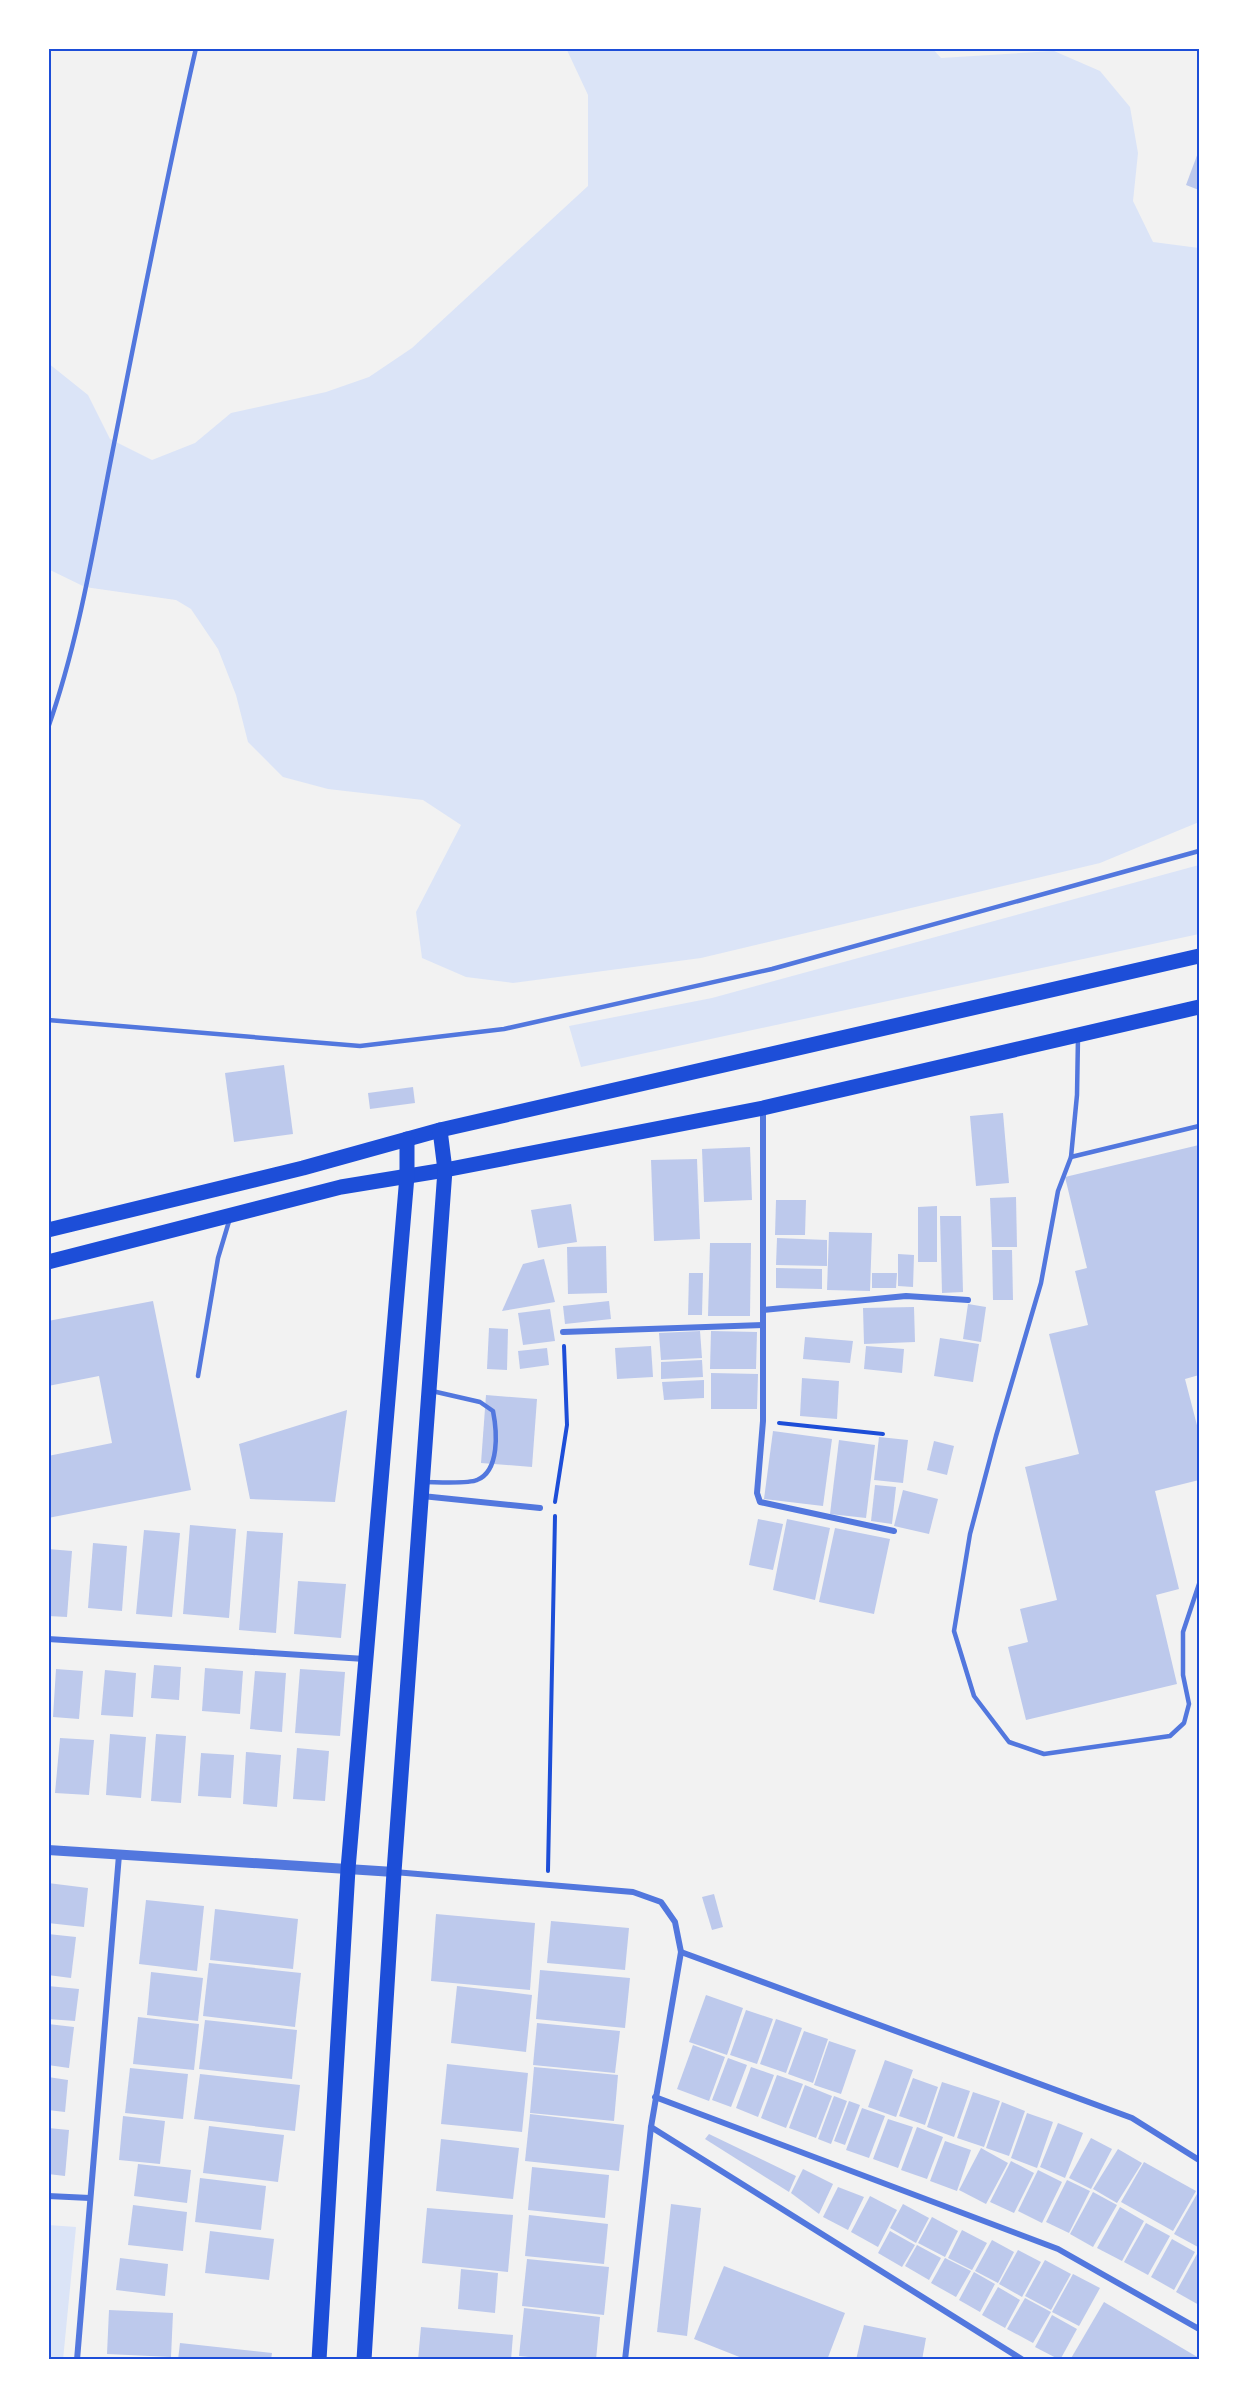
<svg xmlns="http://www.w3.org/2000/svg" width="1247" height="2408" viewBox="0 0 1247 2408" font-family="Raleway,sans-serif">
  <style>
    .green { fill: #dbe4f7 }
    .building { fill: #bdc9ec }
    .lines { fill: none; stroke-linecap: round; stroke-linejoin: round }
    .path { stroke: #1d4ed8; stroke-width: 4 }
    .service { stroke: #5277de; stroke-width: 4.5 }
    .minor { stroke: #5277de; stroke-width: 6 }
    .tertiary { stroke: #5277de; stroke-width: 10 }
    .primary { stroke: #1d4ed8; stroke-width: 15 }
    .neatline { fill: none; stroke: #1d4ed8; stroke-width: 2 }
  </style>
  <rect width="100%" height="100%" fill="#f2f2f2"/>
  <!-- green -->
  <g class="green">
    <polygon points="566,48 932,48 941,58 1054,51 1100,71 1130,107 1138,153 1133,201 1153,242 1199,248 1199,822 1100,863 701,958 513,983 466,977 422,958 416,912 461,825 423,800 328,789 283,777 248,742 236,695 218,649 191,609 176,600 85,587 48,569 48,363 88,395 110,439 152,460 195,443 231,413 326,392 369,377 412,348 588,186 588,95"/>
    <polygon points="1199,865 1199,934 581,1067 569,1026 712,998"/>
    <polygon points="48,2225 76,2227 63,2360 48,2360"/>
  </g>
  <!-- building -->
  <g class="building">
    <polygon points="1199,150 1199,190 1186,185"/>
    <polygon points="284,1065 293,1134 234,1142 225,1073"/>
    <polygon points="413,1087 415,1103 370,1109 368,1093"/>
    <polygon points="1003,1113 1009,1183 976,1186 970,1116"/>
    <polygon points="1199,1145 1199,1375 1185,1379 1199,1433 1199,1480 1155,1491 1179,1589 1156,1595 1177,1684 1026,1720 1008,1647 1028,1642 1020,1609 1057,1600 1025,1467 1079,1454 1049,1334 1088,1325 1075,1271 1087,1268 1065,1177"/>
    <polygon points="750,1147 752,1200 704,1202 702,1149"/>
    <polygon points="697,1159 700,1239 654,1241 651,1160"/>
    <polygon points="1016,1197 1017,1247 992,1247 990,1198"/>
    <polygon points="776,1200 806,1200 805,1235 775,1235"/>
    <polygon points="571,1204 577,1242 538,1248 531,1210"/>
    <polygon points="937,1206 937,1262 918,1262 918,1207"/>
    <polygon points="940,1216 961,1216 963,1292 942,1293"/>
    <polygon points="829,1232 872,1233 870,1291 827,1290"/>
    <polygon points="777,1238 827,1240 827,1266 776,1265"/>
    <polygon points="710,1243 751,1243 750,1316 708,1316"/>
    <polygon points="606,1246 607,1293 568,1294 567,1247"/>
    <polygon points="992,1250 1012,1250 1013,1300 993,1300"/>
    <polygon points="898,1254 914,1255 913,1287 898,1286"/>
    <polygon points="544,1259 555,1302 502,1311 523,1264"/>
    <polygon points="776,1268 822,1269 822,1289 776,1288"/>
    <polygon points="689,1273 703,1273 702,1315 688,1315"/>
    <polygon points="872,1273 897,1273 896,1288 872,1288"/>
    <polygon points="153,1301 191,1490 48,1518 48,1456 112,1443 99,1376 48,1386 48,1321"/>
    <polygon points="609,1301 611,1319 565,1324 563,1306"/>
    <polygon points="968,1304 986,1307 981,1342 963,1339"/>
    <polygon points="914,1307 915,1342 864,1344 863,1308"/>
    <polygon points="550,1309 555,1341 523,1345 518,1313"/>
    <polygon points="489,1328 508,1329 507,1370 487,1369"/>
    <polygon points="700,1331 702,1358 661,1360 659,1333"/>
    <polygon points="711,1331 757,1332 756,1369 710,1369"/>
    <polygon points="805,1337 853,1341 850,1363 803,1359"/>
    <polygon points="940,1338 979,1344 973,1382 934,1376"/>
    <polygon points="651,1346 653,1377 617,1379 615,1348"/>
    <polygon points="866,1346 904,1349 902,1373 864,1369"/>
    <polygon points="547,1348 549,1365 520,1369 518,1351"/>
    <polygon points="702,1360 703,1377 661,1379 661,1362"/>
    <polygon points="711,1373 758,1374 757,1409 711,1409"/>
    <polygon points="802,1378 839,1381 837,1419 800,1416"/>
    <polygon points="704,1380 704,1398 664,1400 662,1382"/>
    <polygon points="486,1395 537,1399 532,1467 481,1463"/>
    <polygon points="347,1410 335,1502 250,1499 239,1444"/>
    <polygon points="773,1431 832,1439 823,1506 764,1499"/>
    <polygon points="879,1437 908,1440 903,1483 874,1480"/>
    <polygon points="839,1440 875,1445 866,1518 830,1514"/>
    <polygon points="934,1441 954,1446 947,1475 927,1470"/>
    <polygon points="875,1485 896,1487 892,1524 871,1521"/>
    <polygon points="903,1490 938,1499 929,1534 894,1526"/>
    <polygon points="758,1519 783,1524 773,1570 749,1565"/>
    <polygon points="787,1519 830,1528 815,1600 773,1590"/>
    <polygon points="190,1525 236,1529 229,1618 183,1614"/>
    <polygon points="835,1528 890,1539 874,1614 819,1602"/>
    <polygon points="144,1530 180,1533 172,1617 136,1614"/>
    <polygon points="247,1531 283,1533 276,1633 239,1630"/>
    <polygon points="93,1543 127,1546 122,1611 88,1608"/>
    <polygon points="48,1549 72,1551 67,1617 48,1616"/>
    <polygon points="298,1581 346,1584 341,1638 294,1634"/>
    <polygon points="154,1665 181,1667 179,1700 151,1698"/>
    <polygon points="205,1668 243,1671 240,1714 202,1711"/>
    <polygon points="56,1669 83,1671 79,1719 53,1717"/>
    <polygon points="300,1669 345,1672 340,1736 295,1733"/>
    <polygon points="105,1670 136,1673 133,1717 101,1715"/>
    <polygon points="255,1671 286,1673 282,1732 250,1729"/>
    <polygon points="110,1734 146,1737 141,1798 106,1795"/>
    <polygon points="156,1734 186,1736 181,1803 151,1801"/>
    <polygon points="60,1738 94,1740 89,1795 55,1793"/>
    <polygon points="297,1748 329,1751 325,1801 293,1799"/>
    <polygon points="246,1752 281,1755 277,1807 243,1804"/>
    <polygon points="201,1753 234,1755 231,1798 198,1796"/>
    <polygon points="48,1883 88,1888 84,1927 48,1923"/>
    <polygon points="714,1894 723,1927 712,1930 702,1897"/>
    <polygon points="146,1900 204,1906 197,1971 139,1964"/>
    <polygon points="215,1909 298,1919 293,1969 210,1960"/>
    <polygon points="436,1914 535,1923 530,1990 431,1981"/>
    <polygon points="551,1921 629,1928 625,1970 547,1963"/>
    <polygon points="48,1934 76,1937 71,1978 48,1975"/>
    <polygon points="209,1963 301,1973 295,2027 203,2016"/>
    <polygon points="540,1970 630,1978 625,2028 536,2019"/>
    <polygon points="151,1972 203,1978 198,2021 147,2015"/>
    <polygon points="48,1986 79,1989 75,2021 48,2019"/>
    <polygon points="457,1986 532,1995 526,2052 451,2043"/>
    <polygon points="706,1995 743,2008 727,2055 689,2042"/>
    <polygon points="746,2010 773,2019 757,2064 730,2055"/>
    <polygon points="138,2017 199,2024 194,2070 133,2064"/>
    <polygon points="776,2019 802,2028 786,2073 760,2064"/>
    <polygon points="205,2020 297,2030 292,2079 199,2069"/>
    <polygon points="537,2023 620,2031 615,2073 533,2065"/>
    <polygon points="48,2024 74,2027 69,2068 48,2065"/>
    <polygon points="804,2031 828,2039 813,2083 788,2074"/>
    <polygon points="829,2041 856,2050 841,2094 814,2085"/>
    <polygon points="693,2045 725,2057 709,2101 677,2089"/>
    <polygon points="728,2058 747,2065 731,2107 712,2100"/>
    <polygon points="885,2060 913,2070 896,2117 868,2107"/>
    <polygon points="447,2064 528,2073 522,2132 441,2124"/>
    <polygon points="534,2067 618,2075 614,2121 530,2113"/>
    <polygon points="751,2067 774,2075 758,2117 736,2108"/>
    <polygon points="130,2068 188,2074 183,2119 125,2113"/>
    <polygon points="200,2074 300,2085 295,2131 194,2119"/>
    <polygon points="777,2075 803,2084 786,2128 761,2118"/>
    <polygon points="48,2077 68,2080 65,2112 48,2110"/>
    <polygon points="913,2078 938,2087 925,2125 899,2116"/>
    <polygon points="942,2082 970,2091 954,2137 927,2127"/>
    <polygon points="805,2085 832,2096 816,2138 789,2128"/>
    <polygon points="973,2092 1000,2101 984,2147 957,2138"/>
    <polygon points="834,2096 847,2101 831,2144 818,2139"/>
    <polygon points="849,2101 860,2105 845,2145 834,2141"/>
    <polygon points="1002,2102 1025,2111 1009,2156 986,2148"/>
    <polygon points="862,2108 885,2116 869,2158 846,2150"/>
    <polygon points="1027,2113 1053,2122 1037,2168 1011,2158"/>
    <polygon points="530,2114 624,2125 619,2171 525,2161"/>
    <polygon points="123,2116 165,2121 160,2164 119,2160"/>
    <polygon points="888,2119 913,2127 898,2168 873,2159"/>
    <polygon points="1058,2123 1083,2133 1065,2178 1040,2167"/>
    <polygon points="209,2126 284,2135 278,2182 203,2173"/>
    <polygon points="917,2127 943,2137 927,2179 901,2170"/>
    <polygon points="48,2128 69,2130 65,2176 48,2174"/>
    <polygon points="709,2134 796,2176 789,2192 705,2139"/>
    <polygon points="1091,2138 1112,2149 1091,2189 1069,2178"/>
    <polygon points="441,2139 519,2148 513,2199 436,2191"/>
    <polygon points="945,2141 971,2150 957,2191 930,2181"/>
    <polygon points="981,2148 1008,2163 986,2204 959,2190"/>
    <polygon points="1118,2149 1142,2163 1117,2203 1093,2189"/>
    <polygon points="1011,2161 1034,2173 1014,2213 990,2202"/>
    <polygon points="1144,2162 1196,2191 1173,2231 1121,2202"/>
    <polygon points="138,2164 191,2170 187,2203 134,2196"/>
    <polygon points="532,2167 609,2175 605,2218 528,2210"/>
    <polygon points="803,2169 833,2184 819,2214 791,2193"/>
    <polygon points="1038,2170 1062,2182 1042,2223 1018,2211"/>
    <polygon points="200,2178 266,2186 261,2230 195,2222"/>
    <polygon points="1067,2180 1090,2191 1069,2233 1046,2222"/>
    <polygon points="838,2187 864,2197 848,2230 823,2217"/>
    <polygon points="1093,2192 1117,2205 1093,2247 1070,2234"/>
    <polygon points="1197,2194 1199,2195 1198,2247 1174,2234"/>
    <polygon points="870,2196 897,2210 878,2247 851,2232"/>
    <polygon points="671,2204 701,2208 687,2336 657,2332"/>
    <polygon points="903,2204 929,2218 916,2243 890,2228"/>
    <polygon points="133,2205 187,2212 183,2251 128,2245"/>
    <polygon points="1120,2207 1144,2221 1122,2261 1097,2248"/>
    <polygon points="427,2208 513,2215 508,2272 422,2263"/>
    <polygon points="529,2215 608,2224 604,2264 525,2256"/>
    <polygon points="932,2217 958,2231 945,2257 918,2243"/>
    <polygon points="1146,2223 1170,2236 1148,2275 1124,2262"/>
    <polygon points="962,2230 987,2243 972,2270 948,2258"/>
    <polygon points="210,2231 274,2239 269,2280 205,2273"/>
    <polygon points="890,2231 915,2245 902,2267 878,2253"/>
    <polygon points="1172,2239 1195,2252 1174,2290 1151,2277"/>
    <polygon points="992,2240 1014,2252 998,2283 975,2271"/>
    <polygon points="917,2245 941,2258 929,2280 905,2266"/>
    <polygon points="1018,2250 1041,2262 1022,2297 999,2284"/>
    <polygon points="1197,2254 1199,2255 1199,2305 1176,2292"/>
    <polygon points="120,2258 168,2264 165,2296 116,2290"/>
    <polygon points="945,2258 971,2271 956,2297 931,2283"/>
    <polygon points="527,2259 609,2267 604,2315 522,2306"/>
    <polygon points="1045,2260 1071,2274 1051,2310 1025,2296"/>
    <polygon points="724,2266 845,2313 827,2360 747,2360 694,2339"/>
    <polygon points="461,2269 498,2273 495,2313 458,2309"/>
    <polygon points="974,2272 995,2284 980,2312 959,2300"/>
    <polygon points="1073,2274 1100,2288 1079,2326 1052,2312"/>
    <polygon points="998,2287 1020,2300 1005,2328 982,2315"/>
    <polygon points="1025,2298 1051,2312 1033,2343 1007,2329"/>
    <polygon points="1104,2302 1199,2358 1199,2360 1070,2360"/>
    <polygon points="524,2308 600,2317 596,2360 559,2360 519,2356"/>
    <polygon points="109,2310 173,2313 171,2357 107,2354"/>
    <polygon points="1052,2315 1077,2329 1060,2360 1035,2347"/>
    <polygon points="864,2325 926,2338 922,2360 856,2360"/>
    <polygon points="421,2327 513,2335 511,2360 418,2360"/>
    <polygon points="180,2343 272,2353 271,2360 178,2360"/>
  </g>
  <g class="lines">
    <!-- path -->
    <g class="path">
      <polyline points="779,1423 883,1434"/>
      <polyline points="555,1502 567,1425 564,1346"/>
      <polyline points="548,1871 555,1516"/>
    </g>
    <!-- service -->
    <g class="service">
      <path d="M48,728C79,640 94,545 112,454C139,318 165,183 196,48"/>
      <polyline points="48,1020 360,1046 504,1029 772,969 1199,851"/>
      <polyline points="1078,1037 1077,1095 1071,1157 1199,1126"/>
      <polyline points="1071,1157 1058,1191 1041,1283 996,1436 970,1534 954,1631 974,1696 1009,1742 1044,1754 1170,1736 1184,1723 1189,1704 1183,1675 1183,1632 1199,1584"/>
      <polyline points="198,1376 218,1258 230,1218"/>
      <path d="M425,1482C436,1482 469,1484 477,1480C500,1471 497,1431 493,1411L480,1402L432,1391"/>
    </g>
    <!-- minor -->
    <g class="minor">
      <polyline points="763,1109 763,1421 757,1493 760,1502 894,1531"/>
      <polyline points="763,1310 906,1296 968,1300"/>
      <polyline points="563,1332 763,1325"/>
      <polyline points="422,1496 540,1508"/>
      <polyline points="48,1639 365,1659"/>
      <polyline points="394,1872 633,1892 661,1902 675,1922 681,1952 651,2127 625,2360"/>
      <polyline points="681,1952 1132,2118 1199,2160"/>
      <polyline points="655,2097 1058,2249 1199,2329"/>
      <polyline points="651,2127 1023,2360"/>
      <polyline points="48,2196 90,2198"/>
      <polyline points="77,2360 119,1855"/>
    </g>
    <!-- tertiary -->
    <polyline class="tertiary" points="48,1850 394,1872"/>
    <!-- primary -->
    <g class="primary">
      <polyline points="48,1230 303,1168 440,1130 1199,956"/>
      <polyline points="48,1262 341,1187 445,1170 763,1108 1199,1007"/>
      <polyline points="319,2360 348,1869 407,1176 407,1139"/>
      <polyline points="364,2360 394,1872 445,1170 440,1130"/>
    </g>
  </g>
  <!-- border -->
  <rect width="1247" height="2408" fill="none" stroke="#ffffff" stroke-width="99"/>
  <rect x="50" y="50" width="1148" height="2308" class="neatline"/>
</svg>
